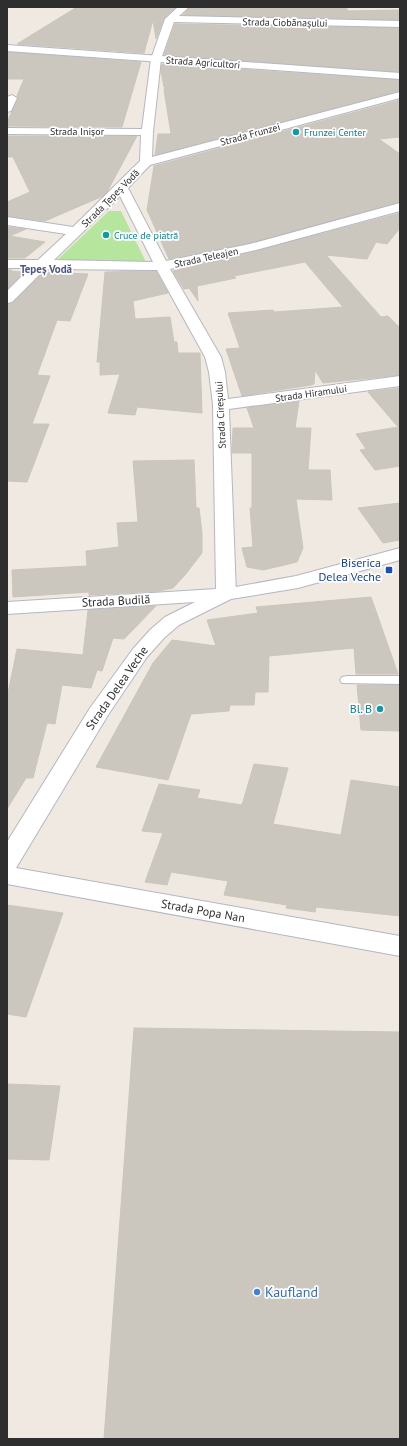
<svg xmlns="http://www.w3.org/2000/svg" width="407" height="1446" viewBox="0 0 407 1446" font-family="'PT Sans',sans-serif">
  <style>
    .green { fill: #b6e59e }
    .building { fill: #cbc7bf; stroke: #cbc5ba }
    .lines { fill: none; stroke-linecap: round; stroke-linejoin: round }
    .lane-casing { stroke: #b4b7c1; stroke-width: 2 }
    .street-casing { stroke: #b4b7c1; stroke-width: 2 }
    .secondary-casing { stroke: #b4b7c1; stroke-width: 2 }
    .lane { fill: #fff; fill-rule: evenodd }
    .street { fill: #fff; fill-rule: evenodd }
    .secondary { fill: #fff; fill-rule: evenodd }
    .culture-dot { fill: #0f9aa8; stroke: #fff; stroke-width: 1.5 }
    .transit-dot { fill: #1a4fb4; stroke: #fff; stroke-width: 1.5 }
    .shop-dot { fill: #3f7fe0; stroke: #fff; stroke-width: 1.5 }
    .labels { text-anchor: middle; stroke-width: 3.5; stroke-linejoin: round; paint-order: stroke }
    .far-street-label { font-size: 10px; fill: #2e2e2e; stroke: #fff }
    .far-culture-label { font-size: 10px; fill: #0d838f; stroke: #fff; text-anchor: start }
    .far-neighbourhood-label { font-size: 11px; font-weight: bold; fill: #4d5680; stroke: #fff }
    .transit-label { font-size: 12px; fill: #164399; stroke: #fff; text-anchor: end }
    .street-label { font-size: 12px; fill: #2e2e2e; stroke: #fff }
    .culture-label { font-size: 12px; fill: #0d838f; stroke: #fff; text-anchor: end }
    .near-shop-label { font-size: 14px; fill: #366cbe; stroke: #fff; text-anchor: start }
  </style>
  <rect width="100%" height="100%" fill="#efe9e1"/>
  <!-- green -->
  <polygon class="green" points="109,211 121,211 146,262 57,260"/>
  <!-- building -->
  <g class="building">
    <polygon points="77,7 176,7 164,18 156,39 153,20 144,53 17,44"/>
    <polygon points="190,7 346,7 348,11 400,10 400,20 183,15"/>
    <polygon points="175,24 400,28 400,72 164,55"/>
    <polygon points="7,52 141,62 122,127 7,126 7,122 18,99 17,96 24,79 7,79"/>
    <polygon points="162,64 400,80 400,91 155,155 158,134 171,134 164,90 165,84 164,87 161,71"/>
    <polygon points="400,100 400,137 379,139 400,154 400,202 250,243 169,259 147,210 154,166"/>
    <polygon points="7,136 137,136 107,192 103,196 45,221 7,216 7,202 30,192 13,157 7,157"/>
    <polygon points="400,213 400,228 387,244 376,242 367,259 326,255 381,317 388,316 400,328 400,375 323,383 315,370 314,384 311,385 242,396 226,349 240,348 228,313 273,310 274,312 343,307 305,262 234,276 236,278 197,286 198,301 189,288 184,289 173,271 256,251"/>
    <polygon points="7,227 26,229 10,236 45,242 25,258 7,258"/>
    <polygon points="7,270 12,270 10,271 24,272 7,289"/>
    <polygon points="156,271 168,293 133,301 135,319 170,317 174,342 177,342 178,353 200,353 202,413 137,407 135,415 108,413 120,374 100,375 100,362 97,362 105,272"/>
    <polygon points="44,272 88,274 70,321 57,320 37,375 50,376 32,424 49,424 27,482 7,481 7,304 13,303"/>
    <polygon points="400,388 400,466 375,470 360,450 366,449 356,434 398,427 368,392"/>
    <polygon points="299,401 295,428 311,428 308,470 330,470 332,500 296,499 303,548 297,562 263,570 247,567 242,548 253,547 250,508 252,508 252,453 232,453 233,428 254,428 247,408"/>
    <polygon points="194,460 196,508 199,508 202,533 202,553 185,575 173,588 159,591 89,595 89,592 13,597 12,570 87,566 86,551 119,547 117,523 138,522 133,461"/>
    <polygon points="400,503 400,540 383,543 358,508"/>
    <polygon points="371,597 398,674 356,674 354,648 269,656 268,692 255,692 254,705 230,705 229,711 191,714 168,780 96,767 153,663 172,640 216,646 207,620 258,613 256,607"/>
    <polygon points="156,606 124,639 113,638 102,671 97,670 91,688 62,685 55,724 47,723 33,778 26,778 7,809 7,698 17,649 83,655 88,610"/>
    <polygon points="357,685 400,685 400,731 361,730"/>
    <polygon points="254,764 288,768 273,824 341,835 351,780 400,787 400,916 316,907 315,912 286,908 287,905 224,895 228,881 171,872 167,885 145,882 163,833 142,831 159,784 200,790 197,798 242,805"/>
    <polygon points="7,905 63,913 26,1017 7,1014"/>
    <polygon points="134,1028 400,1032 400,1439 104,1439"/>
    <polygon points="7,1084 60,1086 49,1160 7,1159"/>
  </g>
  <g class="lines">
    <!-- lane casing -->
    <g class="lane-casing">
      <polygon id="lane" points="347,676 400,676 400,684 342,683 340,680 342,677"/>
    </g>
    <!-- street casing -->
    <g class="street-casing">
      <g id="street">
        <path d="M178,7H189L179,16L400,21V27L174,22L161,59L153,132L152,157L400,92V98L150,165L128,188L166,261L250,244L400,203V211L256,250L170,269L221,357L225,372L228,399L400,376V386L229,409L236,594L233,598L226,600L7,614V602L216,589L213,405L209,372L205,357L157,270L45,269L12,302L7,303V291L30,268H7V260H38L66,234L7,225V217L73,227L140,161L141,135L7,134V128L142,129L151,59L165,19ZM120,196L153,262L54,260Z"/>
        <polygon points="12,95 17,98 11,111 7,112 7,97"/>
      </g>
    </g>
    <!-- secondary casing -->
    <g class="secondary-casing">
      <g id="secondary">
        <polygon points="7,45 400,73 400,79 7,51"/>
        <polygon points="400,548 400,560 298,588 231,599 179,625 164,638 147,657 108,715 16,868 400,936 400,956 7,884 7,842 90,708 133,649 150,630 165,617 219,590 296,576"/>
      </g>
    </g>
    <!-- lane -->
    <use href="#lane" class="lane"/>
    <!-- street -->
    <use href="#street" class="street"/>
    <!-- secondary -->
    <use href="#secondary" class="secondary"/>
  </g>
  <!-- markers -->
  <g class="culture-dot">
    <circle cx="296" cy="132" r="4"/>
    <circle cx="106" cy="235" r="4"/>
    <circle cx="380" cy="709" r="4"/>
  </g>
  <rect class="transit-dot" x="385" y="566" width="8" height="8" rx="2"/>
  <circle class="shop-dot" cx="257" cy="1292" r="4"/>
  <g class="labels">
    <!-- far-street labels -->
    <g class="far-street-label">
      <text transform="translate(285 22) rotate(1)" y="4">Strada Ciobănașului</text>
      <text transform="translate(203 62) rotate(4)" y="4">Strada Agricultori</text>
      <text x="77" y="135">Strada Inișor</text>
      <text transform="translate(250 134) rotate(-15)" y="4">Strada Frunzei</text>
      <text transform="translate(110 198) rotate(-45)" y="4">Strada Țepeș Vodă</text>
      <text transform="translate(206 257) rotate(-12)" y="4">Strada Teleajen</text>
      <text transform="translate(311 393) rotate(-8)" y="4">Strada Hiramului</text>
      <text transform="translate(220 415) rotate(-93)" y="4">Strada Cireșului</text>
    </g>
    <!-- far-culture labels -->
    <g class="far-culture-label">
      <text x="304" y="136">Frunzei Center</text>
      <text x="114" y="239">Cruce de piatră</text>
    </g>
    <!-- far-neighbourhood labels -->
    <g class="far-neighbourhood-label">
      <text x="46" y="273">Țepeș Vodă</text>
    </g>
    <!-- transit labels -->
    <g class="transit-label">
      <text x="381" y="567">Biserica<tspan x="381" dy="14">Delea Veche</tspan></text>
    </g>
    <!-- street labels -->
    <g class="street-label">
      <text transform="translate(116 601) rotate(-3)" y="4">Strada Budilă</text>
      <text transform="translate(117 688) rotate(-55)" y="4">Strada Delea Veche</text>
      <text transform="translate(203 911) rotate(10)" y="4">Strada Popa Nan</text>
    </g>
    <!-- culture labels -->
    <g class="culture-label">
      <text x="372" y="713">Bl. B</text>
    </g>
    <!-- near-shop labels -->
    <g class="near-shop-label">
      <text x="265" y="1297">Kaufland</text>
    </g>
  </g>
  <!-- border -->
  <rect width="407" height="1446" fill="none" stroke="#2e2e2e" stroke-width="16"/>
</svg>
